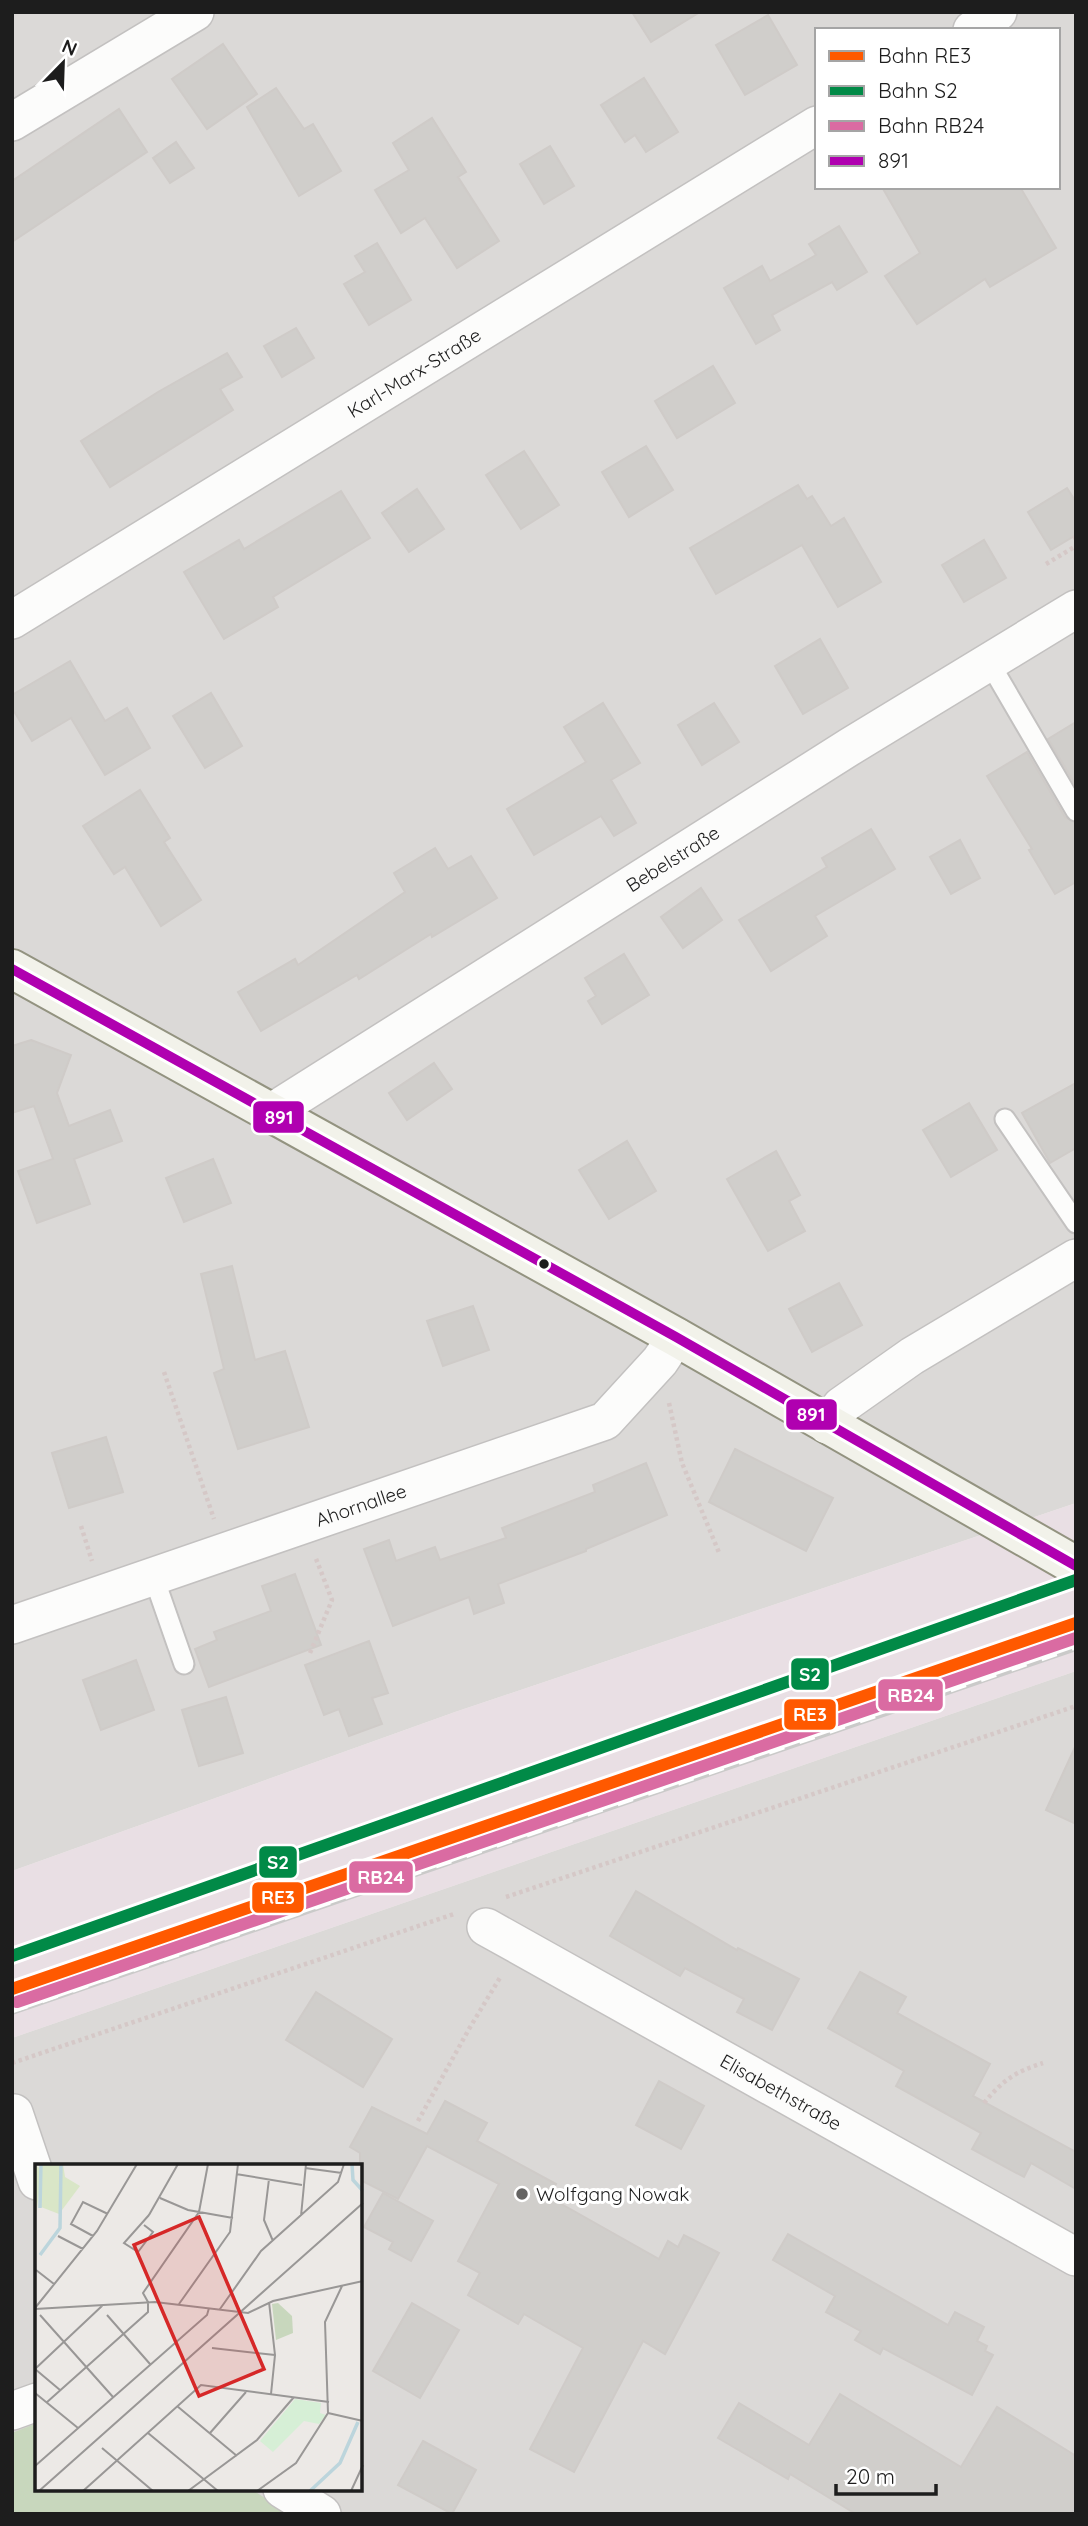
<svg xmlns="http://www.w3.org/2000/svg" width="1088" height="2526" viewBox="0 0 1088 2526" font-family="Quicksand,sans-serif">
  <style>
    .residential { fill: #dbd9d7; fill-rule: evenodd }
    .industrial { fill: #e9dfe4 }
    .forest { fill: #c8d7bd }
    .building { fill: #d0cecb; stroke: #cfcbc8; stroke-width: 2 }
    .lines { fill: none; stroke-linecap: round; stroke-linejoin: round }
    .lane-casing { stroke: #c3c1c0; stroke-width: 23 }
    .street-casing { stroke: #c3c1c0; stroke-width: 40 }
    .secondary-casing { stroke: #939380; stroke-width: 42 }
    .path { stroke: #d5c8c7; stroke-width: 4.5; stroke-dasharray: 3.5 3.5; stroke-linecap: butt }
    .lane { stroke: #fcfcfb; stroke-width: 19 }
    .street { stroke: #fcfcfb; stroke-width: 37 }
    .secondary { stroke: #f2f2ea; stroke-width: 38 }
    .rail-casing { stroke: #cacac9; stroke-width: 8 }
    .rail { stroke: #fff; stroke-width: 5; stroke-dasharray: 16; stroke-linecap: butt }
    .bus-1-casing { stroke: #fff; stroke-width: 16 }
    .bus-1 { stroke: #b000b0; stroke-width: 10 }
    .rail-1-casing { stroke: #fff; stroke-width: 18 }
    .rail-2-casing { stroke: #fff; stroke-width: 18 }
    .rail-3-casing { stroke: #fff; stroke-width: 18 }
    .rail-1 { stroke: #ff5900; stroke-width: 12 }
    .rail-2 { stroke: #018a47; stroke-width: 12 }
    .rail-3 { stroke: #da6ba2; stroke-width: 12 }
    .bus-dot { fill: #1d1d1d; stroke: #fff; stroke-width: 2.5 }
    .poi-dot { fill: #656463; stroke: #fff; stroke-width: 2.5 }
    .labels { text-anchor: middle; stroke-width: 6; stroke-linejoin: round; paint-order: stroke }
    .street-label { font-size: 19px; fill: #1d1d1d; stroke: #fff }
    .poi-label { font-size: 19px; fill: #1d1d1d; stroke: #fff; text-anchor: start }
    .inset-river { fill: none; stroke: #bcd5dc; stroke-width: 3.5 }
    .inset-road { fill: none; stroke: #999796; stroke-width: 2 }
    .view { fill: #d62828; fill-opacity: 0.15; stroke: #d62828; stroke-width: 3.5 }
    .inset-edge { fill: none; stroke: #1d1d1d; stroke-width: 3.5 }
    .line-badge { stroke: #fff; stroke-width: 2.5 }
    .badge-label { font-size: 19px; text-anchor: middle; font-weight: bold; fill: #fff }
  </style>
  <rect width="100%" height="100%" fill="#ece9e6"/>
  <!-- residential -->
  <g class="residential">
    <path d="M12,12H1076V1503L455,1712L12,1871ZM817,30H1058V187H817Z"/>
    <path d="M1076,1671V2514H12V2038ZM37,2166H360V2489H37Z"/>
  </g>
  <!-- industrial -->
  <polygon class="industrial" points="1076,1503 1076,1671 12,2038 12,1871 455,1712"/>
  <!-- forest -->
  <polygon class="forest" points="37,2423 37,2489 251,2489 290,2514 12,2514 12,2433"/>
  <!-- building -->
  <g class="building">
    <polygon points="632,12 700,12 651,42"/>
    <polygon points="768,15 797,65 745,95 716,45"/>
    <polygon points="223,44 257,94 207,129 172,79"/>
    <polygon points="644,78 678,132 646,152 635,135 625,142 601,105"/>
    <polygon points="276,88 304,129 313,124 341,171 299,196 247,107"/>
    <polygon points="119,109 147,152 12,242 12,181"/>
    <polygon points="432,118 466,172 458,177 499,241 457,268 425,218 401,233 375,190 409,170 393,143"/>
    <polygon points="176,142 194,168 170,183 153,158"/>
    <polygon points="550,146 574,186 544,204 520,164"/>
    <polygon points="882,187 1020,187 1056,248 990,287 985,279 917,324 885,276 920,253"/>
    <polygon points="839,226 867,272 837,290 832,282 772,315 780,330 756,344 724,288 762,266 770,281 816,255 809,244"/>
    <polygon points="377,243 411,300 369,325 344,284 365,272 355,256"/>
    <polygon points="296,328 314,358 282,377 264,346"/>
    <polygon points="227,353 242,377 220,389 233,410 110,487 81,441 158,392"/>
    <polygon points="713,366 735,403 677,438 655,401"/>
    <polygon points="646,446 673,490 629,517 602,472"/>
    <polygon points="524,451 559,505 521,529 486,475"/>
    <polygon points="798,485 807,499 812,496 831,526 844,518 881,582 838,607 802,545 716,594 690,548"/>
    <polygon points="1067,488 1076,502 1076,535 1051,550 1028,512"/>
    <polygon points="417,489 444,529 409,552 382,513"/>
    <polygon points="341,491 370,538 273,597 278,607 224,639 184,572 239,540 244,549"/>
    <polygon points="984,540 1006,578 964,602 942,565"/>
    <polygon points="820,639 848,688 803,714 775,666"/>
    <polygon points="70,661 105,721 127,708 150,748 105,775 71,718 32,741 12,708 12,695"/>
    <polygon points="211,693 242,746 205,768 173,716"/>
    <polygon points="603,703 640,763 611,780 636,823 614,836 601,816 534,855 507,809 586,762 564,727"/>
    <polygon points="714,703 739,742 702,765 678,725"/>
    <polygon points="1076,722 1076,786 1048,739"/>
    <polygon points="1027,752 1065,817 1076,823 1076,882 1055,894 1029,850 1032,849 987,776"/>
    <polygon points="140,790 170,838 164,842 201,900 161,926 125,867 114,874 83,826"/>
    <polygon points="871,829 895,869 815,916 827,936 771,971 739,920 827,867 822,858"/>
    <polygon points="960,840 980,878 951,894 930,857"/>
    <polygon points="435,848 448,869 471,856 497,898 432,937 431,934 359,979 357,975 261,1031 238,992 295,959 298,965 405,892 394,873"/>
    <polygon points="701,888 722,920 683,948 661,917"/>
    <polygon points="624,954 649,995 602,1024 588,1001 596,996 585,978"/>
    <polygon points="31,1040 71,1055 57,1093 69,1126 110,1110 122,1141 74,1159 90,1204 37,1223 18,1171 53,1159 34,1106 12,1113 12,1046"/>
    <polygon points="434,1063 452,1089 407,1120 389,1093"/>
    <polygon points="1076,1083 1076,1148 1050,1163 1022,1113"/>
    <polygon points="969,1103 997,1150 951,1177 923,1130"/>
    <polygon points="627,1141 656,1191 609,1219 579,1170"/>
    <polygon points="776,1151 800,1195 789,1201 805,1231 768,1251 727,1179"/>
    <polygon points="213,1159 231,1203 184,1222 166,1178"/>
    <polygon points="232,1266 255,1360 285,1351 309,1427 238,1449 214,1373 224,1369 201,1274"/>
    <polygon points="839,1283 862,1325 812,1352 789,1309"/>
    <polygon points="473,1306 489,1350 443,1366 427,1321"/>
    <polygon points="106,1437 123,1492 69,1508 52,1453"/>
    <polygon points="735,1449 833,1498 806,1551 709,1502"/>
    <polygon points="646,1463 667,1515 586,1549 586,1551 498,1584 504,1603 474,1614 469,1597 393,1626 364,1549 389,1540 396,1561 435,1547 440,1560 506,1538 502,1528 595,1492 593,1485"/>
    <polygon points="295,1574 321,1645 209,1687 195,1649 217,1640 214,1632 271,1611 262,1586"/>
    <polygon points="369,1641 388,1693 372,1698 382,1724 349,1736 339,1709 324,1715 305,1665"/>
    <polygon points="136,1660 154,1710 101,1730 83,1680"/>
    <polygon points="226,1697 243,1753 199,1766 182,1710"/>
    <polygon points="1076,1745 1076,1824 1046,1810"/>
    <polygon points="636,1891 737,1950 738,1948 799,1979 772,2030 737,2012 744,1999 685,1968 680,1976 610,1936"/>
    <polygon points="860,1972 906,1997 897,2013 990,2064 973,2096 1076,2152 1076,2189 1031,2163 1024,2177 972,2149 981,2133 896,2086 904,2071 828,2028"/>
    <polygon points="316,1992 392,2039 363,2087 286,2040"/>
    <polygon points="659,2081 704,2106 681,2149 636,2125"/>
    <polygon points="445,2101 487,2123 477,2141 556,2184 549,2197 627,2241 659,2259 668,2241 678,2247 684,2235 719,2253 665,2354 643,2341 574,2472 530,2449 583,2348 524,2314 518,2324 468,2295 480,2273 458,2261 499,2184 427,2146 398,2199 360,2180 360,2153 350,2147 372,2107 427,2134"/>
    <polygon points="383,2193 433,2221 411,2261 389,2249 393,2242 364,2227"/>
    <polygon points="788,2234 948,2325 955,2312 984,2327 977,2341 987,2346 985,2351 993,2355 972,2395 883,2348 880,2354 855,2340 861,2331 826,2312 835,2296 773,2260"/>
    <polygon points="412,2303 459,2330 420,2398 373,2371"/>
    <polygon points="840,2394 961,2467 997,2407 1076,2456 1076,2514 856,2514 790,2474 788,2479 718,2438 739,2403 809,2445"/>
    <polygon points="423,2441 476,2470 452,2514 398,2485"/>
  </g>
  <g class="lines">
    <!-- lane casing -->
    <g class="lane-casing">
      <g id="lane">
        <polyline points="989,662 1076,811"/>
        <polyline points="1005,1119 1076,1223"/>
        <polyline points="154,1578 184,1664"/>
      </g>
    </g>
    <!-- street casing -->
    <g class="street-casing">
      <g id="street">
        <polyline points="972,30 998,12"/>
        <polyline points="12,122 195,12"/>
        <path id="s1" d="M12,620L817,125"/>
        <path id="s2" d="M272,1112L851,746L1076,609"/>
        <polyline points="827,1425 841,1406 912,1356 1076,1258"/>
        <path id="s3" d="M12,1625L605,1421L660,1361L676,1337"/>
        <path id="s4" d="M486,1927L1076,2257"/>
        <polyline points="14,2113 37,2181"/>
        <polyline points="12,2411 37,2402"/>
        <polyline points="282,2489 322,2514"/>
      </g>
    </g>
    <!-- secondary casing -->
    <g class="secondary-casing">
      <polyline id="secondary" points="12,969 676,1337 1076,1566"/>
    </g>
    <!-- path -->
    <g class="path">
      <polyline points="1074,536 1076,539"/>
      <polyline points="1046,564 1076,546"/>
      <polyline points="164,1372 214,1519"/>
      <polyline points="669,1403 682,1463 720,1555"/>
      <polyline points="81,1526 92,1561"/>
      <polyline points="310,1653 332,1600 315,1556"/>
      <polyline points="506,1897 1076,1706"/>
      <polyline points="12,2063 454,1914"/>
      <path d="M984,2103C1003,2080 1015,2072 1043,2063"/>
      <polyline points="418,2121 469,2029 501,1976"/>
    </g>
    <!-- lane -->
    <use href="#lane" class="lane"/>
    <!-- street -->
    <use href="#street" class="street"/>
    <!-- secondary -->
    <use href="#secondary" class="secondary"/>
    <!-- rail casing -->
    <g class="rail-casing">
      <polyline id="rail" points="12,2011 1076,1647"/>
    </g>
    <!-- rail -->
    <use href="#rail" class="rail"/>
    <!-- bus-1 casing -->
    <g class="bus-1-casing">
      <polyline id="bus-1" points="12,969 676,1337 1076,1566"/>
    </g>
    <!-- bus-1 -->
    <use href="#bus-1" class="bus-1"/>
    <!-- rail-1 casing -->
    <g class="rail-1-casing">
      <polyline id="rail-1" points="12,1989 1076,1623"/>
    </g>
    <!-- rail-2 casing -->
    <g class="rail-2-casing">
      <polyline id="rail-2" points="12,1956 1076,1580"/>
    </g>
    <!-- rail-3 casing -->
    <g class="rail-3-casing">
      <polyline id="rail-3" points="17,2002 1076,1638"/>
    </g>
    <!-- rail-1 -->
    <use href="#rail-1" class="rail-1"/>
    <!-- rail-2 -->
    <use href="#rail-2" class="rail-2"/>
    <!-- rail-3 -->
    <use href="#rail-3" class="rail-3"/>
  </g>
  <!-- markers -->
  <circle class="bus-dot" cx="544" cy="1264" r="6"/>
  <circle class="poi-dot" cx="522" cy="2194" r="7"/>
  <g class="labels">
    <!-- street labels -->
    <g class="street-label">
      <text dy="7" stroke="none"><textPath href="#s1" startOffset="472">Karl-Marx-Straße</textPath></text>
      <text dy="7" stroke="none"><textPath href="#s2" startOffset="474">Bebelstraße</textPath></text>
      <text dy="7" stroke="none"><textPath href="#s3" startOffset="369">Ahornallee</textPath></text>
      <text dy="7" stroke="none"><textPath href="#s4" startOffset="338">Elisabethstraße</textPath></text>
    </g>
    <!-- poi labels -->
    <g class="poi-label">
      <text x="536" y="2201">Wolfgang Nowak</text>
    </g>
  </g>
  <!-- overview -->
  <g transform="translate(35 2164)">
    <rect width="327" height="327" fill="#ece9e6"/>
    <path d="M0,0L6,6L4,0H28L30,13L45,22L24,50L6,43V14L0,59Z" fill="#d9e6c7"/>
    <path d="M243,139L257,152L258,169L241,176L237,140Z" fill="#c8d7bd"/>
    <path d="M260,235L286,239L285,249L291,251L284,260L269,257L238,288L225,277Z" fill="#d6efd6"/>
    <path class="inset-river" d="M317,0L318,16L328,27M5,44L6,0M5,91L25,64L26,0M275,327L305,299L323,258"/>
    <path class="inset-road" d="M270,4L307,9M201,10L267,21M234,15L229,56L238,77M125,34L153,46L198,54M114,51L143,0M266,52L271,0M109,61L118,68L103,88L89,79L114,51M23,72L48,85M58,72L36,60L48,38L73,50M1,106L19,120M113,138L108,129L164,48L173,0M234,138L240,191L236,230M144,140L195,68L203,0M0,144L62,67L102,0M0,145L120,138L213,149L238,137L328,117M185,145L226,87L303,18L309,0M5,151L78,233M72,151L115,200M177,184L240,191M0,205L68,141M0,205L25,226M0,229L43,264M11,239L113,148V138M142,242L202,292M293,249L328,257M113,269L183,327M175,269L211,228M67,284L118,327M0,302L172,151L174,144M4,327L328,39M48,327L166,221L294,238M153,327L222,276L259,233M222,327L261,299L293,249L290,158L307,122M316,327L328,301"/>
    <path class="view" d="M164,53L229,205L164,232L99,81Z"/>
    <rect width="327" height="327" class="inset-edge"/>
  </g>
  <g class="line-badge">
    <rect x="252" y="1100" width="53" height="34" rx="7" fill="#b000b0"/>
    <rect x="785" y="1398" width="53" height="33" rx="7" fill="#b000b0"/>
    <rect x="790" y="1657" width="40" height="34" rx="7" fill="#018a47"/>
    <rect x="877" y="1678" width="67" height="34" rx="7" fill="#da6ba2"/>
    <rect x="783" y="1698" width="54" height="33" rx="7" fill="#ff5900"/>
    <rect x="258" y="1845" width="40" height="34" rx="7" fill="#018a47"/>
    <rect x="348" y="1860" width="66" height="34" rx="7" fill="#da6ba2"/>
    <rect x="251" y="1881" width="54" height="33" rx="7" fill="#ff5900"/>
  </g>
  <g class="badge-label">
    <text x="279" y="1124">891</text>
    <text x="811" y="1421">891</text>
    <text x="810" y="1681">S2</text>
    <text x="911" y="1702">RB24</text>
    <text x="810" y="1721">RE3</text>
    <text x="278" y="1869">S2</text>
    <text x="381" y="1884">RB24</text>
    <text x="278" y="1904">RE3</text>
  </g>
  <!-- border -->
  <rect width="1088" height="2526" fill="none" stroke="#1d1d1d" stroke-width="28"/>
  <!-- legend -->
  <rect x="815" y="28" width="245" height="161" fill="#ffffff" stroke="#a5a5a5" stroke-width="2"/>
  <rect x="829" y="51" width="35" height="10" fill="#ff5900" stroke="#a5a5a5" stroke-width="2"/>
  <text x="878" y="63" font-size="21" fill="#1d1d1d">Bahn RE3</text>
  <rect x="829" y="86" width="35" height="10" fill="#018a47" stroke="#a5a5a5" stroke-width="2"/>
  <text x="878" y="98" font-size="21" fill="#1d1d1d">Bahn S2</text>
  <rect x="829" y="121" width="35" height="10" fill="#da6ba2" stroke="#a5a5a5" stroke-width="2"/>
  <text x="878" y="133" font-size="21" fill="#1d1d1d">Bahn RB24</text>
  <rect x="829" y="156" width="35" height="10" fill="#b000b0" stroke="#a5a5a5" stroke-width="2"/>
  <text x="878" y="168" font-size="21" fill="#1d1d1d">891</text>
  <!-- north arrow -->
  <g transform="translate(63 63) rotate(23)" stroke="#ffffff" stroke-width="5" paint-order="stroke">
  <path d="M0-5L12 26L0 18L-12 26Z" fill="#1d1d1d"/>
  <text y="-10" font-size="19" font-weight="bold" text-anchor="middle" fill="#1d1d1d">N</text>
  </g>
  <!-- scale -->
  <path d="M836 2484v10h100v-10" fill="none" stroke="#1d1d1d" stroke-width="3.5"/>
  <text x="846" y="2484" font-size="21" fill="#1d1d1d" stroke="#ffffff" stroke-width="5" paint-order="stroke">20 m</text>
</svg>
